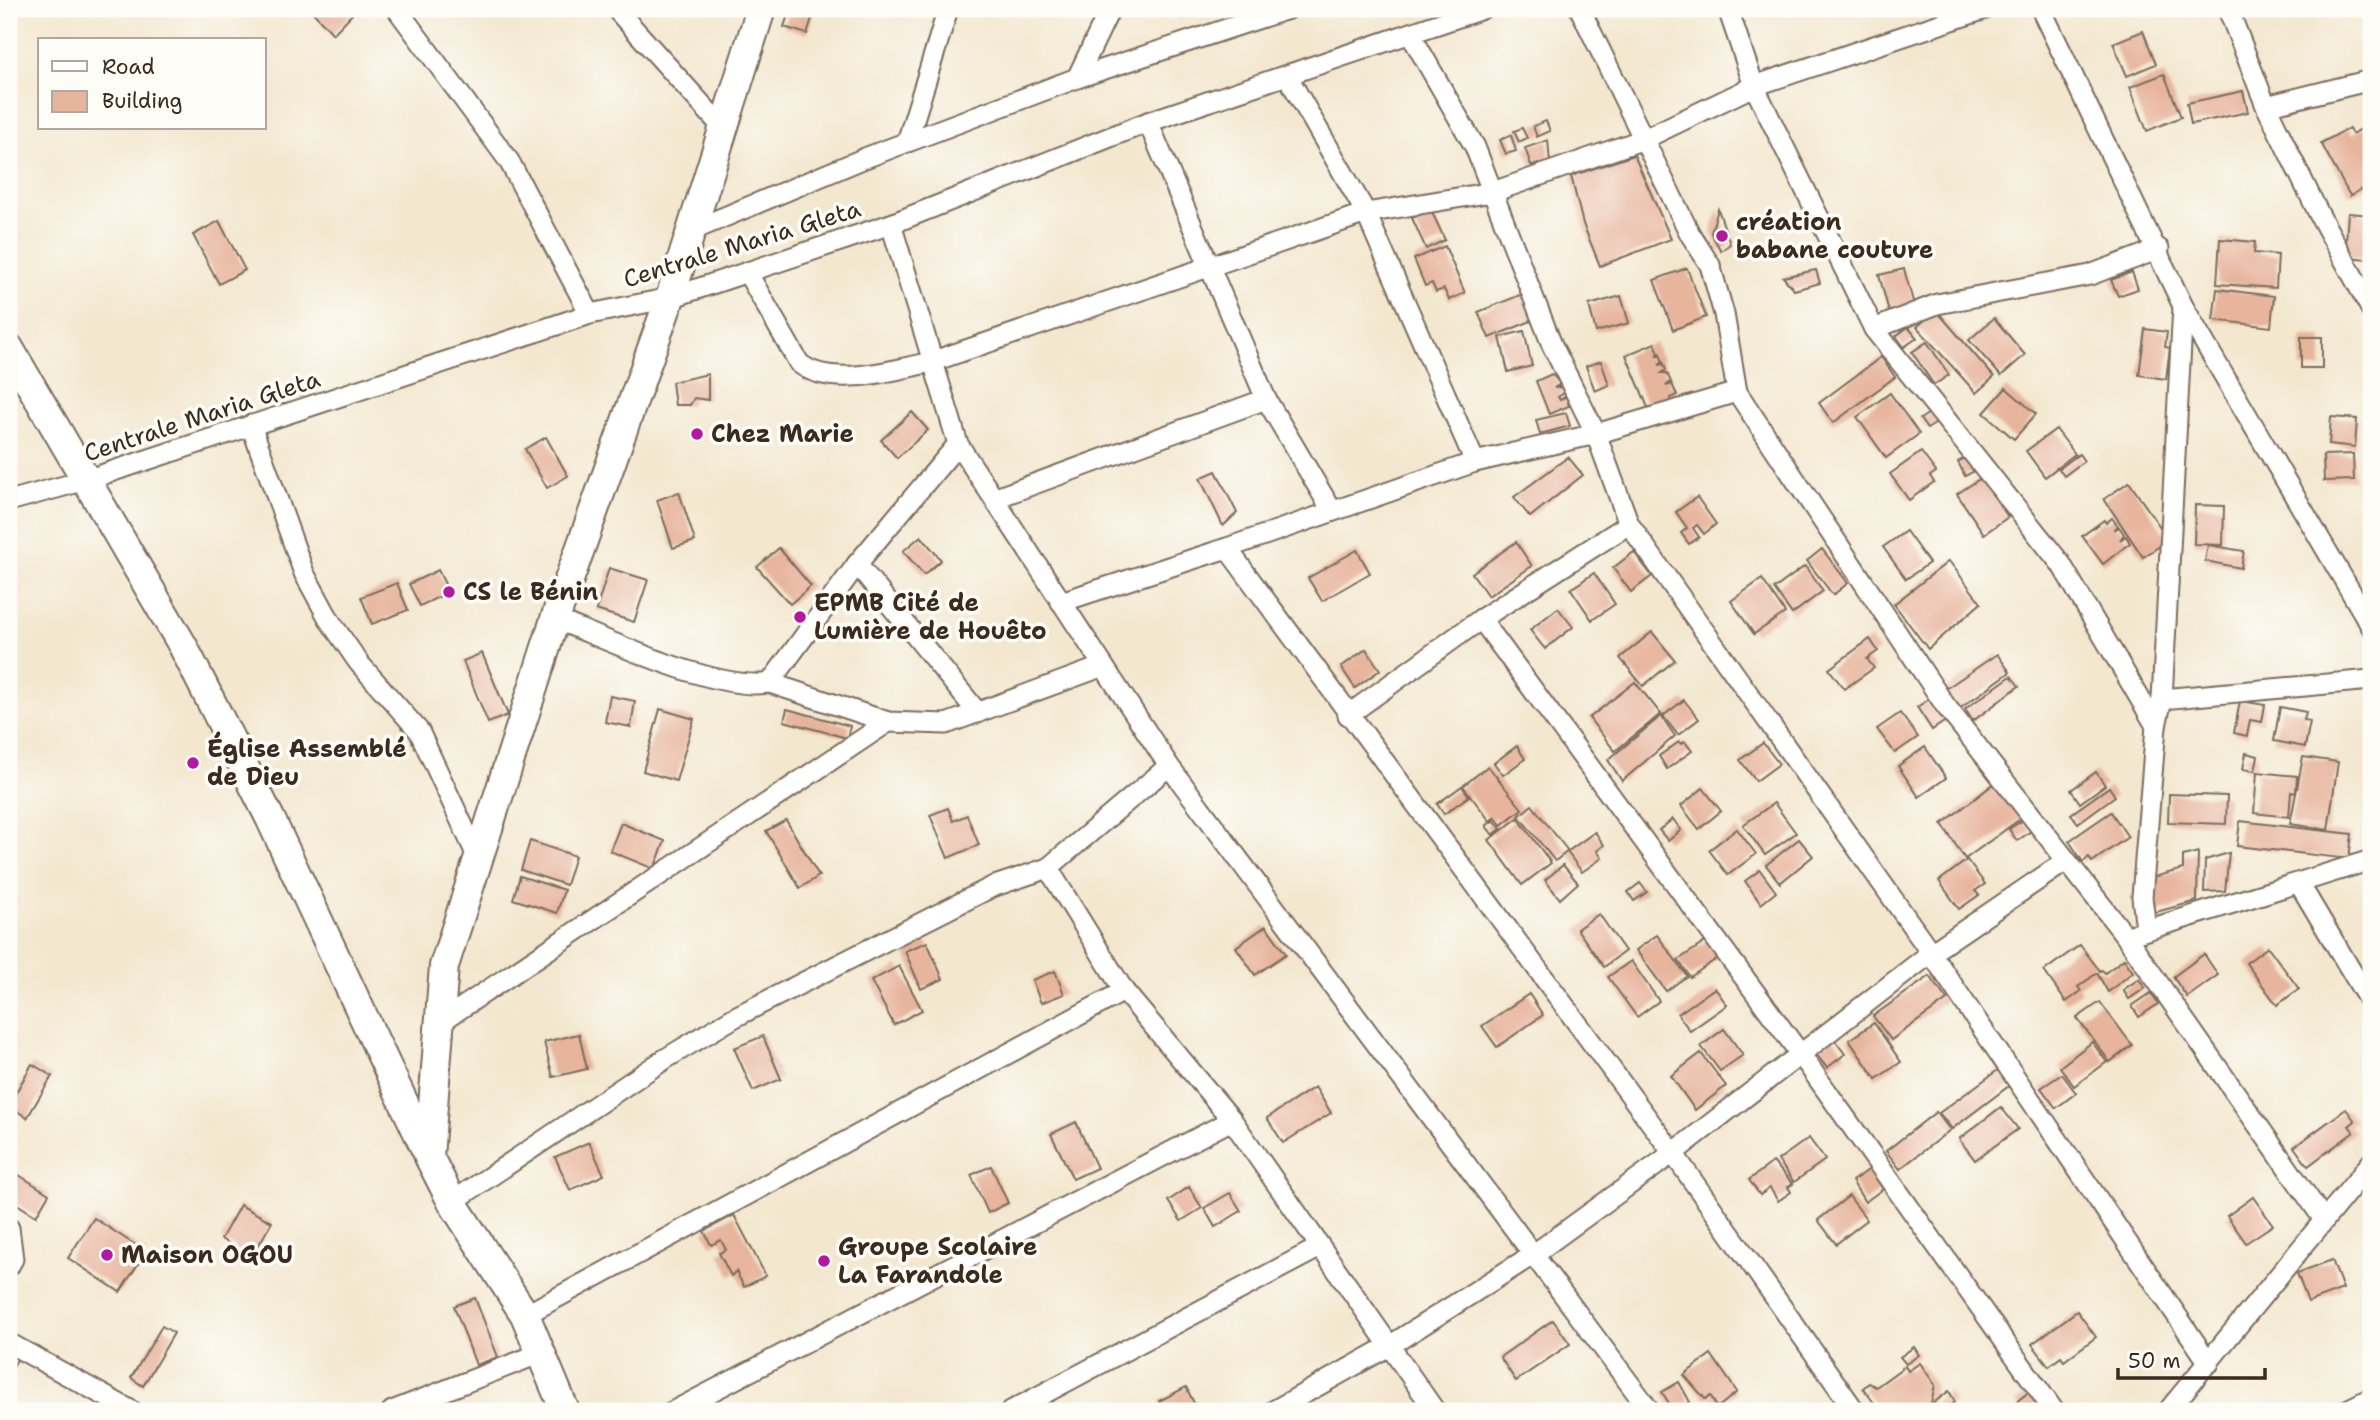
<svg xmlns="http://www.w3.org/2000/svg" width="2380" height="1420" viewBox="0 0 2380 1420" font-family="'Shantell Sans',sans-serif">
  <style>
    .building { fill: #e7b49c }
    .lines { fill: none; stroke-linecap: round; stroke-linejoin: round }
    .street-casing { stroke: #7b6c5c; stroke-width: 23 }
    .secondary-casing { stroke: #7b6c5c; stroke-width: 32 }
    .street { stroke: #fff; stroke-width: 19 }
    .secondary { stroke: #fff; stroke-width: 28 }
    .poi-dot { fill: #b5179e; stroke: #fdfcf7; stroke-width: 2.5 }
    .labels { text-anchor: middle; stroke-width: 7; stroke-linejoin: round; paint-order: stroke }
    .poi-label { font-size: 24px; font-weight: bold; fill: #3b2a1e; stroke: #fdfcf7; text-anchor: start }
    .street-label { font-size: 24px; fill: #3b2a1e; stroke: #fdfcf7 }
  </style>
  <rect width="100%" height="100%" fill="#fdfcf7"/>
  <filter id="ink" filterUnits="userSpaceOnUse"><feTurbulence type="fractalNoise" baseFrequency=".0143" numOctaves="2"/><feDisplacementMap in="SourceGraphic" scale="14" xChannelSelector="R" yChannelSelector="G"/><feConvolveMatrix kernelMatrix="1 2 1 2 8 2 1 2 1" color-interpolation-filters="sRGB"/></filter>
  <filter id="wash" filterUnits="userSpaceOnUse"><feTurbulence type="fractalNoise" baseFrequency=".00686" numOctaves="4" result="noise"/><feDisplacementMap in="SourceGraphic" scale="28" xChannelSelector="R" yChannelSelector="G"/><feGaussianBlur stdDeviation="1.57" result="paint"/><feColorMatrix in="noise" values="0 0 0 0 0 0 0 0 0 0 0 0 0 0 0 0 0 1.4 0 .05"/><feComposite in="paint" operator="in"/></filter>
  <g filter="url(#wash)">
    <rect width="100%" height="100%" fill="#f3e7cf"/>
    <g id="blocks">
      <!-- building -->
      <g class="building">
        <polygon points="310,9 357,9 333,34"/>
        <polygon points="790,9 815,9 807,34 784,27"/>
        <polygon points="1178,9 1211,9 1181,18"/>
        <polygon points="2143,31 2156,64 2127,76 2113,43"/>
        <polygon points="2164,74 2181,117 2147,131 2130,87"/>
        <polygon points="2243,91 2248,112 2191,124 2187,103"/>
        <polygon points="1546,121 1550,131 1537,137 1533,126"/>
        <polygon points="2371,124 2371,184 2350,196 2321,143 2349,128 2352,134"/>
        <polygon points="1522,128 1527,138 1519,142 1514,131"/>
        <polygon points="1511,135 1516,151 1506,154 1500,140"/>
        <polygon points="1548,140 1550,163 1531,165 1525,148"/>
        <polygon points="1634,155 1671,239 1600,266 1583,224 1571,176"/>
        <polygon points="1718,209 1730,244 1721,251 1711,233"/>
        <polygon points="1431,210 1445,240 1426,249 1412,218"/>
        <polygon points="2348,213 2371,215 2368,259 2345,257"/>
        <polygon points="219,221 245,270 219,284 193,235"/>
        <polygon points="2220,239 2255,242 2254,253 2278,255 2276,288 2217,284"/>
        <polygon points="1445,246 1465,293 1449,300 1444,289 1436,292 1432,283 1425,286 1414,259"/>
        <polygon points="1687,268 1706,317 1673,330 1654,280"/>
        <polygon points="1904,269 1914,305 1889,312 1879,275"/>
        <polygon points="1816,270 1820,283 1794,290 1783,277"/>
        <polygon points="2132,272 2138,289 2118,296 2111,280"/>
        <polygon points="2217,289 2274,296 2271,327 2213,320"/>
        <polygon points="1525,293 1536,319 1489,338 1478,312"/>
        <polygon points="1621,296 1629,323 1596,332 1589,305"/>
        <polygon points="1936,310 1994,377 1976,393 1917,327"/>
        <polygon points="1994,318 2025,355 2001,376 1969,340"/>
        <polygon points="1908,327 1917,338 1904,347 1896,336"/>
        <polygon points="2145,329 2167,332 2165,347 2170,348 2166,379 2139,375"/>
        <polygon points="1524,331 1532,366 1508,372 1500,337"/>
        <rect x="2301" y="337" width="21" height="31"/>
        <polygon points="1927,342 1949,375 1934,385 1912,352"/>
        <polygon points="1655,343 1659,353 1656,356 1660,354 1663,362 1659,365 1664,364 1666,370 1662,373 1667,373 1671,382 1666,386 1672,384 1677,395 1670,398 1671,401 1649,410 1626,355"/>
        <polygon points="1881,357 1895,377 1833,423 1819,403"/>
        <polygon points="1601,361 1609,385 1595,391 1586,366"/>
        <polygon points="708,374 708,400 694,398 690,405 675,405 672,382"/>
        <polygon points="1552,374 1560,384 1554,388 1561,387 1564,393 1558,397 1560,400 1566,396 1569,406 1549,414 1536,381"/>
        <polygon points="2369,383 2371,383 2371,408 2367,408"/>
        <polygon points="2006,388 2036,414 2014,439 1984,413"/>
        <polygon points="1890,393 1919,434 1886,458 1857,417"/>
        <polygon points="912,412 928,430 897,458 881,440"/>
        <polygon points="1931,412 1938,422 1927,429 1920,419"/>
        <polygon points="1566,413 1570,426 1540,434 1536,420"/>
        <polygon points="2331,417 2357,419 2355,447 2329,444"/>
        <polygon points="2056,429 2075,454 2045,477 2026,451"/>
        <polygon points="546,437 568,476 547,488 525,449"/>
        <polygon points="1921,452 1936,472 1930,476 1934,482 1909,500 1890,474"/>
        <polygon points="2079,454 2084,461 2064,476 2059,469"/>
        <polygon points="2353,454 2354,480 2324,481 2323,455"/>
        <polygon points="1568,457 1583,475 1530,517 1514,497"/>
        <polygon points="1967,457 1974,471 1965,476 1958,462"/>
        <polygon points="1216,471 1237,513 1223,526 1200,478"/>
        <polygon points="1981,478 2008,517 1984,534 1957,494"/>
        <polygon points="2371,481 2371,503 2370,503 2365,482"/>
        <polygon points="2129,482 2169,540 2143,557 2104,499"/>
        <polygon points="679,492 695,541 673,548 657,500"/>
        <polygon points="1697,497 1716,524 1704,534 1697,525 1693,528 1699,537 1689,544 1681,533 1687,528 1676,512"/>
        <polygon points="2195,505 2224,506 2223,545 2194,544"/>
        <polygon points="2112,518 2118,526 2114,530 2119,527 2124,534 2120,540 2126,536 2130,543 2103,564 2082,536 2104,520 2106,523"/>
        <polygon points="1906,531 1929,563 1906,579 1883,547"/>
        <polygon points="921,536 941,560 924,575 903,551"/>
        <polygon points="1516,542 1532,566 1488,596 1472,573"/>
        <polygon points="2208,545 2244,551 2241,568 2205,561"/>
        <polygon points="779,548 811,586 790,604 757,567"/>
        <polygon points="1822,549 1848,583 1833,595 1807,561"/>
        <polygon points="1357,550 1370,573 1322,601 1308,578"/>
        <polygon points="1634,552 1652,576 1631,592 1613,568"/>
        <polygon points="1949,561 1981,603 1928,649 1894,604"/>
        <polygon points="1805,566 1823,591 1792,614 1774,589"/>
        <polygon points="609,568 648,580 634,622 596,610"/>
        <polygon points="438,570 449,592 420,606 409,584"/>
        <polygon points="1594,573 1615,604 1592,620 1571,589"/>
        <polygon points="1762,579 1785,613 1754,634 1731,601"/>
        <polygon points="397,583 408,610 372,624 361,597"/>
        <polygon points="1558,608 1573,627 1545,649 1530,630"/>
        <polygon points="1652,632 1675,660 1643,686 1620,658"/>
        <polygon points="1870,639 1878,651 1867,659 1874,668 1844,689 1829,669"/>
        <polygon points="1366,649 1380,670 1355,688 1341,667"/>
        <polygon points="482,653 508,715 488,723 463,661"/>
        <polygon points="1997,654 2010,672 1955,712 1941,692"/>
        <polygon points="2011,676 2019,686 1973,721 1965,709"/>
        <polygon points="1635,682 1661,714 1615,751 1589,718"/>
        <polygon points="610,696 635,701 631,727 605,722"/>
        <polygon points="1934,696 1950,718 1932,730 1917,707"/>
        <polygon points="1684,700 1699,719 1678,735 1663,716"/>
        <polygon points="2240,701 2265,705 2262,722 2250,720 2247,736 2234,733"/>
        <polygon points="2280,707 2306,712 2304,720 2310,721 2305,747 2274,741"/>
        <polygon points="660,709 694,719 676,781 643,771"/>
        <polygon points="787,709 850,726 847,738 784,721"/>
        <polygon points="1900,713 1918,737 1895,753 1877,729"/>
        <polygon points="1661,716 1675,736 1622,781 1608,760"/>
        <polygon points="1679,742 1681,744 1685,742 1692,751 1667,769 1659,756"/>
        <polygon points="1763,743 1779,764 1756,781 1740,760"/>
        <polygon points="1517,746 1525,759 1503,775 1494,763"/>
        <polygon points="1925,747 1946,778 1919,797 1898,766"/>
        <polygon points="2246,753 2258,756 2255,771 2243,769"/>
        <polygon points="2303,757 2338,762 2328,830 2290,824"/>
        <polygon points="1488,766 1522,809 1501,825 1495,817 1490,821 1463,786"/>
        <polygon points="2096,772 2105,785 2080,803 2071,790"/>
        <polygon points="2257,772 2297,776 2296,793 2291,792 2289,817 2254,813"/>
        <polygon points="2000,779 2027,814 1965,859 1942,824"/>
        <polygon points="1462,786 1469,796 1444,814 1437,804"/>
        <polygon points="2109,787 2115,796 2078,823 2071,814"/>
        <polygon points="1703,788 1721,811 1699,829 1681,806"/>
        <polygon points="2169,794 2227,796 2226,824 2168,822"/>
        <polygon points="1774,803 1796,833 1765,855 1743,825"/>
        <polygon points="1532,805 1568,851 1555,861 1519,816"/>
        <polygon points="948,808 953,821 967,815 979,845 948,858 930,815"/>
        <polygon points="2111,812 2128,837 2092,862 2089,857 2083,862 2069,841"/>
        <polygon points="1518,818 1551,863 1522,885 1489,840"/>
        <polygon points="1673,819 1681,830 1668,841 1659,830"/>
        <polygon points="786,820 819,876 800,888 766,831"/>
        <polygon points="1494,820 1501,829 1493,835 1486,826"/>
        <polygon points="2023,820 2031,831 2017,841 2009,829"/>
        <polygon points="2240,821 2352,834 2349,859 2237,846"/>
        <polygon points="621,823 665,841 654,869 610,851"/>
        <polygon points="1737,829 1756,854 1728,875 1709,850"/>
        <polygon points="1595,832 1604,845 1597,851 1602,858 1582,872 1567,852"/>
        <polygon points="1799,839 1813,856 1780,883 1766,865"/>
        <polygon points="530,841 575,856 566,885 521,870"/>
        <polygon points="2198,852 2197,901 2145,915 2147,879 2183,869 2183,856"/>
        <polygon points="2229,853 2225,891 2204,892 2205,860"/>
        <polygon points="1967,860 1985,884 1975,891 1979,895 1959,909 1939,881"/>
        <polygon points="1563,865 1578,883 1560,899 1545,880"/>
        <polygon points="1760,870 1776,892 1761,904 1745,881"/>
        <polygon points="520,876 564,890 557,913 513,899"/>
        <polygon points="1640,883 1647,892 1634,901 1628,892"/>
        <polygon points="1599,914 1625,951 1604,967 1577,929"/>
        <polygon points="1266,926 1286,954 1255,975 1236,947"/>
        <polygon points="1657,935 1687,976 1666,991 1636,950"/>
        <polygon points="1707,941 1718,958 1690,977 1678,960"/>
        <polygon points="927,942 943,979 921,989 905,951"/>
        <polygon points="2080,945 2100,971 2102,970 2105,973 2124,959 2133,972 2108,992 2097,973 2078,987 2081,991 2066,1002 2044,971"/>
        <polygon points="2268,947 2299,989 2277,1005 2246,963"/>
        <polygon points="2204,954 2218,975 2187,997 2173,977"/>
        <polygon points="1631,961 1659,1001 1637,1017 1608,977"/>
        <polygon points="899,966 922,1010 894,1025 871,981"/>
        <polygon points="1055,971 1064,994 1041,1003 1032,980"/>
        <polygon points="1930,976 1947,1000 1891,1040 1873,1016"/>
        <polygon points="2139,979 2145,988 2129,999 2123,990"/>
        <polygon points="1715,988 1727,1005 1690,1031 1678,1014"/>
        <polygon points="2151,993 2158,1004 2139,1017 2132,1006"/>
        <polygon points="1529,994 1543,1015 1497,1047 1482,1026"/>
        <polygon points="2100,1002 2132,1045 2110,1062 2077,1018"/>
        <polygon points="1874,1023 1901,1062 1876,1079 1849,1040"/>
        <polygon points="1724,1029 1743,1055 1720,1071 1701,1046"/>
        <polygon points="579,1034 587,1069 553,1077 544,1042"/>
        <polygon points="763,1036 781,1079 753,1091 734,1048"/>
        <polygon points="1833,1038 1845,1054 1827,1068 1814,1052"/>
        <polygon points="2092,1042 2107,1062 2074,1086 2060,1067"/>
        <polygon points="1701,1053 1726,1086 1695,1110 1671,1076"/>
        <polygon points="32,1064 52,1076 27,1118 9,1105"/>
        <polygon points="2002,1067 2014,1082 1952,1129 1939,1113"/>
        <polygon points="2062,1074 2076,1093 2056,1108 2041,1088"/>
        <polygon points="1315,1087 1331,1113 1283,1143 1267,1118"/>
        <polygon points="2001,1107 2018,1129 1975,1160 1959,1139"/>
        <polygon points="2346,1109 2355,1121 2349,1126 2354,1132 2308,1166 2294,1147"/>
        <polygon points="1936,1112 1950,1130 1900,1169 1886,1151"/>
        <polygon points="1076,1122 1097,1168 1073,1179 1051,1134"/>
        <polygon points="1809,1138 1825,1160 1794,1182 1778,1160"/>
        <polygon points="589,1142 604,1175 570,1190 555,1157"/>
        <polygon points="1773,1162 1793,1184 1788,1187 1791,1192 1778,1201 1770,1188 1760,1195 1749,1180"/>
        <polygon points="991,1166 1008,1203 988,1213 971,1175"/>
        <polygon points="1870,1169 1883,1189 1865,1202 1852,1181"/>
        <polygon points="19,1175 49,1194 36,1216 9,1199 9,1192"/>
        <polygon points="1189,1187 1202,1208 1181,1221 1168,1201"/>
        <polygon points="1230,1193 1241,1211 1215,1227 1204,1208"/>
        <polygon points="1849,1196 1867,1220 1836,1244 1818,1220"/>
        <polygon points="2253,1197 2273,1225 2246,1243 2227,1216"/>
        <polygon points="240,1205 272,1222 249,1262 232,1252 235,1247 221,1239"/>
        <polygon points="734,1215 766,1276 744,1287 736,1271 731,1276 719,1253 726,1250 721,1240 711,1245 704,1231"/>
        <polygon points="94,1218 146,1252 120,1292 68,1258"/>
        <polygon points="2332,1260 2343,1289 2308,1302 2297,1273"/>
        <polygon points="475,1298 498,1357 476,1365 454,1306"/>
        <polygon points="2077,1311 2096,1337 2064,1361 2061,1357 2049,1366 2032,1344"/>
        <polygon points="1553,1320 1570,1344 1516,1381 1500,1357"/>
        <polygon points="162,1326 174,1333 143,1386 131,1378"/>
        <polygon points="1914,1347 1919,1355 1906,1364 1900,1357"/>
        <polygon points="9,1350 19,1357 9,1372"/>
        <polygon points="1711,1354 1737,1392 1717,1408 1711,1396 1705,1399 1684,1375"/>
        <polygon points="1920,1363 1935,1385 1930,1408 1925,1411 1880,1411 1863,1388 1869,1383 1876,1387 1905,1366 1908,1371"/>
        <polygon points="1679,1382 1690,1402 1674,1411 1662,1392"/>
        <polygon points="1186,1387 1198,1411 1164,1411 1159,1401"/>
        <polygon points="1949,1391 1955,1402 1943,1411 1935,1411 1931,1405"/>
        <polygon points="2029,1392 2043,1411 2023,1411 2016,1402"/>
      </g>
    </g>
  </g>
  <g filter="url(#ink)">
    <use href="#blocks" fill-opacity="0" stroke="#7b6c5c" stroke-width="2"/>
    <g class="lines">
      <!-- street casing -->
      <g class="street-casing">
        <g id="street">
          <polyline points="397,9 509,161 590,314"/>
          <polyline points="616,9 723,128"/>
          <polyline points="1580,9 1690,234 1710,265 1724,314 1737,392 1945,705 2127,938 2324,1220"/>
          <polyline points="1728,9 1754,86 1874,329 2061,564 2156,726"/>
          <polyline points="2041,9 2183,306 2371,626"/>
          <polyline points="2228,9 2266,106 2319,214 2371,309"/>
          <polyline points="1411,35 1475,147 1552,345 1596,434 1629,524 1931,953 2209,1363"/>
          <polyline points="1288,77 1366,213 1475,462"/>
          <polyline points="1077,78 1110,9"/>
          <polyline points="2266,106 2371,80"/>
          <polyline points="1148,122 1266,399 1331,509"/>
          <polyline points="907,142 948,9"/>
          <polyline points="891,224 958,444 1169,766 1650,1411"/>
          <polyline points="691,231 865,158 1077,78 1288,9"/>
          <path d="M747,272L799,363C830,389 895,370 931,362L1366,213L1493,192L1644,139L1754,86L1985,9"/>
          <polyline points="1874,329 1937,304 2090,275 2159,249"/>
          <polyline points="1737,392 1596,434 1475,462 1227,548 1673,1153 1855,1411"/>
          <polyline points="251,425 304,573 330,621 359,663 419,731 477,856"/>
          <polyline points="996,498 1266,399"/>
          <polyline points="9,501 86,480 590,314 670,298 891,224 1148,122 1482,9"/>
          <polyline points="857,564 978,713"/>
          <polyline points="1061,602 1227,548"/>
          <path d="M555,619C609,640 716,692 770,683L857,564L958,444"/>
          <polyline points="1481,619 1801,1055 2054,1411"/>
          <polyline points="770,683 888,722 946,724 1101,667"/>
          <polyline points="2162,699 2371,680"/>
          <polyline points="1348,715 1481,619 1629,524"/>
          <polyline points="1048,868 1124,991 1232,1120 1435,1411"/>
          <polyline points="2300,885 2371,1004"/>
          <polyline points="2146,929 2142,897 2156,726 2162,699 2183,306"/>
          <polyline points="2134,934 2371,860"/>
          <polyline points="439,1023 888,722"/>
          <polyline points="452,1202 665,1059 735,1017 992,887 1048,868 1169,766"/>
          <polyline points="9,1228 13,1259 9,1266"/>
          <polyline points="525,1315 1124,991"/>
          <polyline points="9,1343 132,1411"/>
          <polyline points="392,1411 541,1353"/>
          <polyline points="674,1411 1232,1120"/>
          <polyline points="1011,1411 1320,1247"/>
          <polyline points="1273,1411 1391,1345 1534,1254 1673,1153 1931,953 2066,861"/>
          <polyline points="2168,1411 2371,1163"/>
          <polyline points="2345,1411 2371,1398"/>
        </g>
      </g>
      <!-- secondary casing -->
      <g class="secondary-casing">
        <g id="secondary">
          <polyline points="9,348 183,646 270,818 428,1154"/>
          <polyline points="565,1411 525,1315 452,1202 429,1157 444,966 555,619 670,298 761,9"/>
        </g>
      </g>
      <!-- street -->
      <use href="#street" class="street"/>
      <!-- secondary -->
      <use href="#secondary" class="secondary"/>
    </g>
  </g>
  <!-- markers -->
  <g class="poi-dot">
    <circle cx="1722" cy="236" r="7"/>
    <circle cx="697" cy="434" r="7"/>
    <circle cx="449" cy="592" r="7"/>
    <circle cx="800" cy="617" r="7"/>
    <circle cx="193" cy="763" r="7"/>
    <circle cx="107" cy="1255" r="7"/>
    <circle cx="824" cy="1261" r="7"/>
  </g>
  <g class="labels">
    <!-- poi labels -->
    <g class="poi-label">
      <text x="1736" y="230">création<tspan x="1736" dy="28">babane couture</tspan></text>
      <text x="711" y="442">Chez Marie</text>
      <text x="463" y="600">CS le Bénin</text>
      <text x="814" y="611">EPMB Cité de<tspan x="814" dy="28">Lumière de Houêto</tspan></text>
      <text x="207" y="757">Église Assemblé<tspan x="207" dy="28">de Dieu</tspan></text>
      <text x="838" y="1255">Groupe Scolaire<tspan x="838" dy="28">La Farandole</tspan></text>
      <text x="121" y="1263">Maison OGOU</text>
    </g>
    <!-- street labels -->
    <g class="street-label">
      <text transform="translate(742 244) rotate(-17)" y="8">Centrale Maria Gleta</text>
      <text transform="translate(202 416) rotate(-18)" y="8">Centrale Maria Gleta</text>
    </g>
  </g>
  <!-- margin -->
  <rect width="2380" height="1420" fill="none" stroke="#fdfcf7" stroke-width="35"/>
  <!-- legend -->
  <rect x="38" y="38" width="228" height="91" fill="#fdfcf7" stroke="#afa8a0" stroke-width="2"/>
  <rect x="52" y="61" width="35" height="10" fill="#ffffff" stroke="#afa8a0" stroke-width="2"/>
  <text x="102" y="74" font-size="21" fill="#3b2a1e">Road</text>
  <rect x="52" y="91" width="35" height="21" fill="#e7b49c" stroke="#afa8a0" stroke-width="2"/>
  <text x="102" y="108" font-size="21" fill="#3b2a1e">Building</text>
  <!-- scale -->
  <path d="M2118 1368v10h147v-10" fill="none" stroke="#3b2a1e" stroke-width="3.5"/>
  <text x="2128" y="1368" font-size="21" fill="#3b2a1e" stroke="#fdfcf7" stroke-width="5" paint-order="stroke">50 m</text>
</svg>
